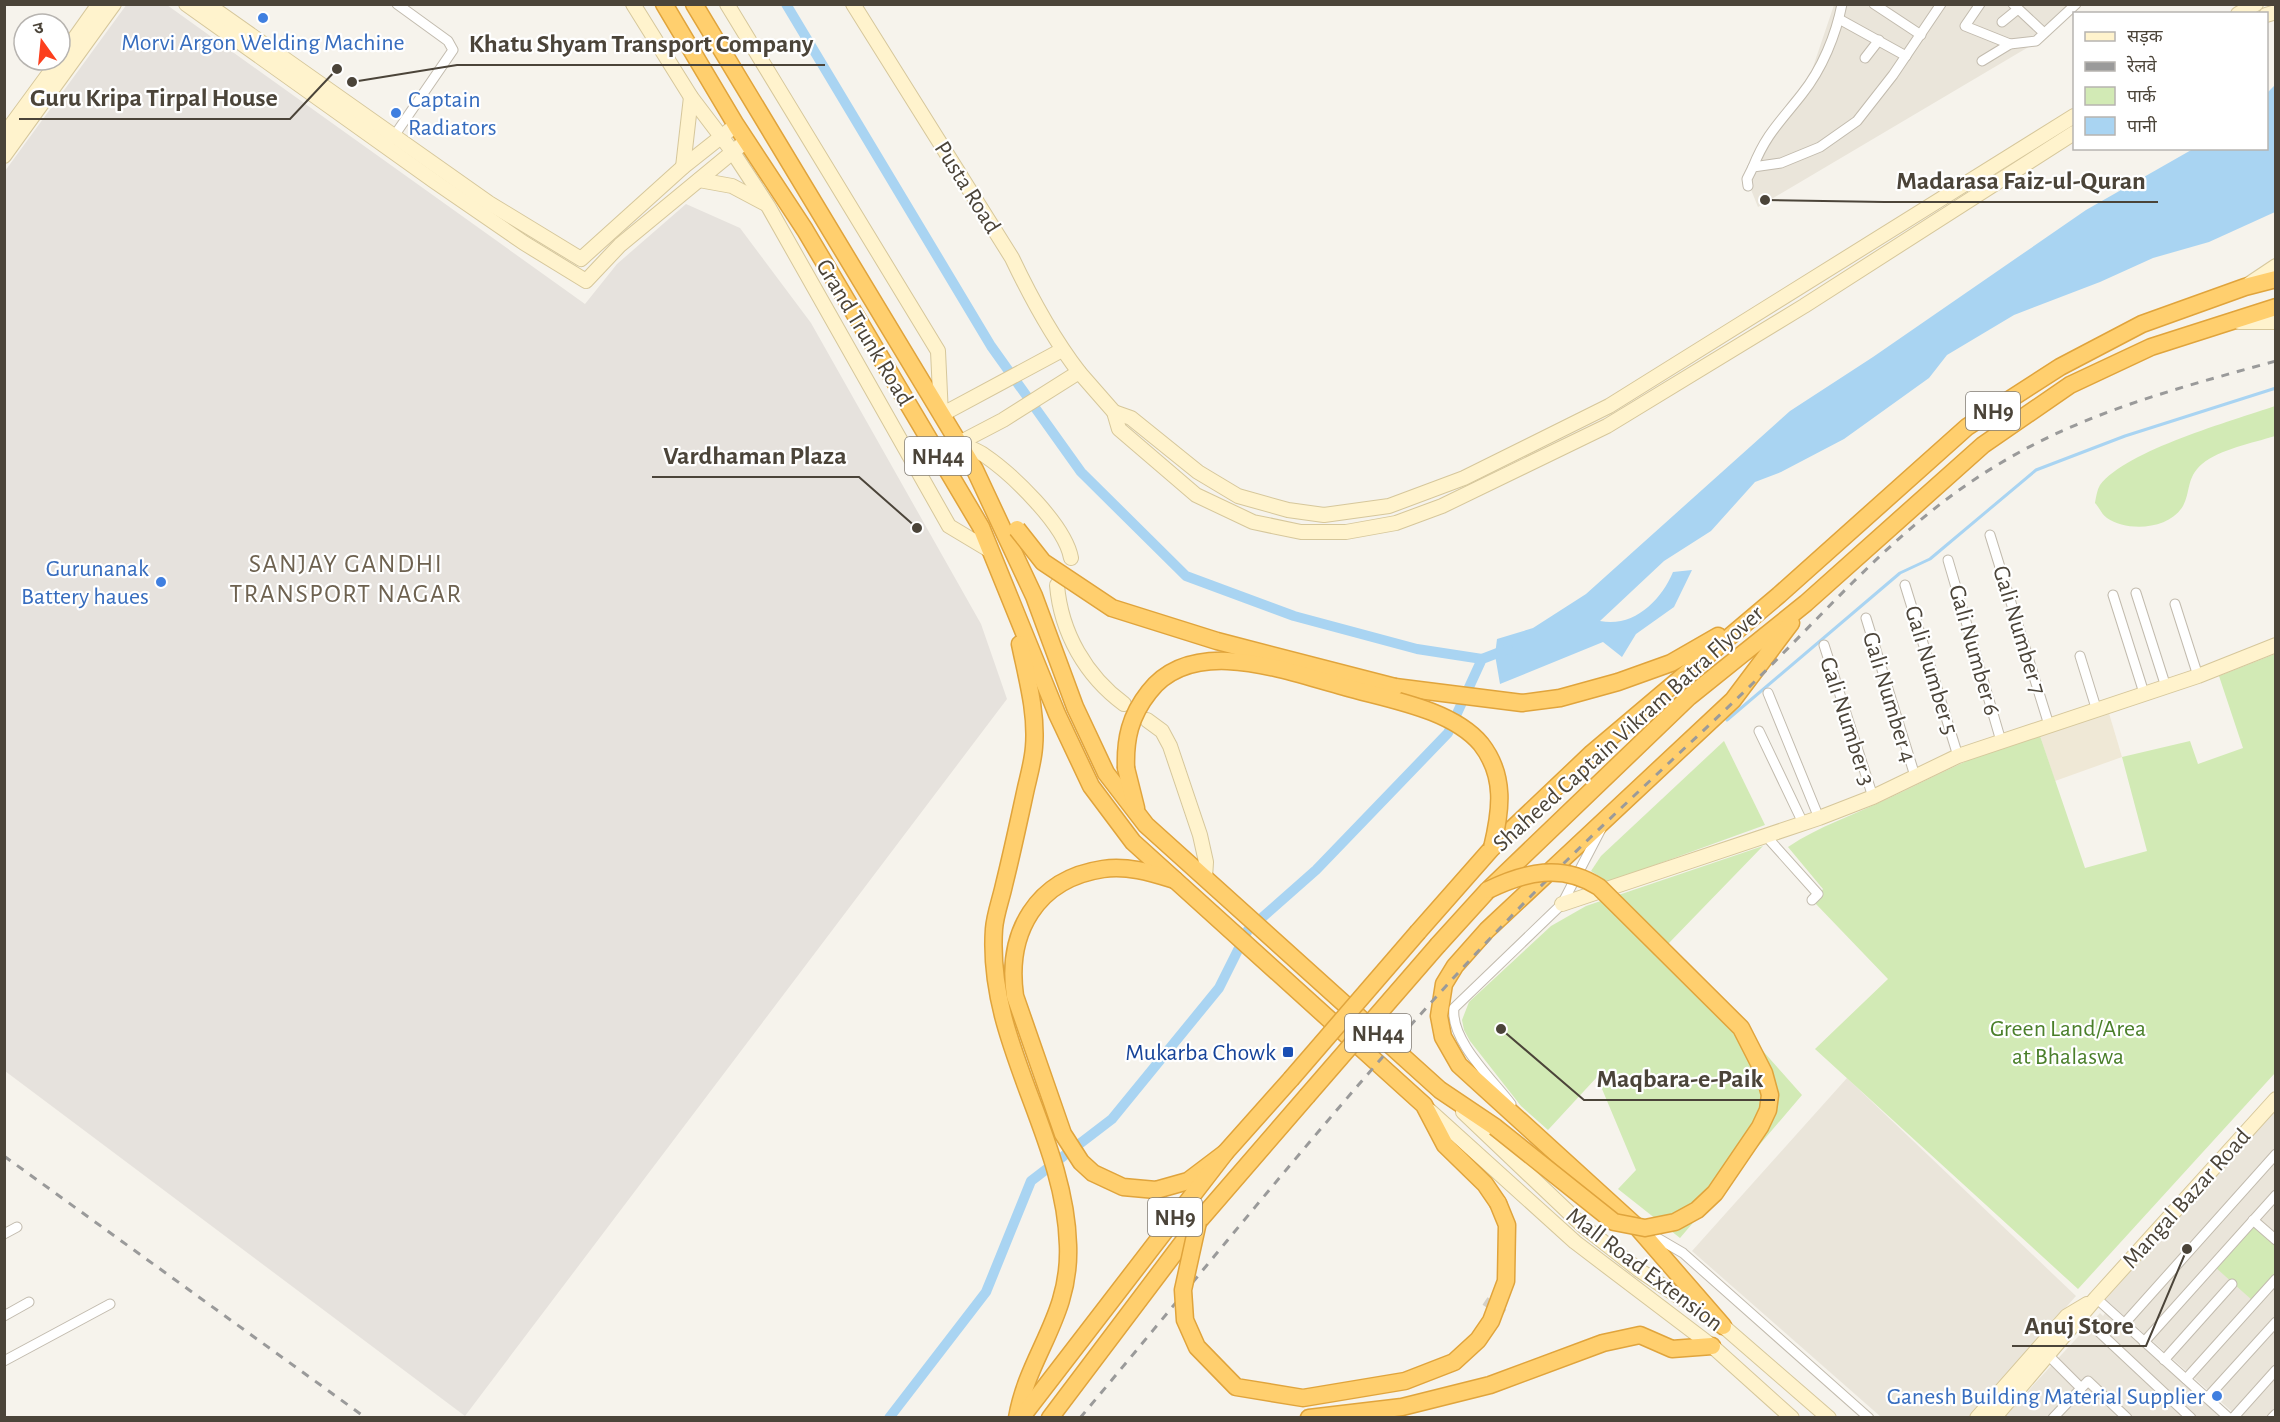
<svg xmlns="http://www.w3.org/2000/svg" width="2280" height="1422" viewBox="0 0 2280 1422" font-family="'Alegreya Sans','Noto Sans Devanagari',sans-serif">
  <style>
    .residential { fill: #eae5da }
    .industrial { fill: #e6e2dd }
    .education { fill: #efe8d6 }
    .green { fill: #d2eab5 }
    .water { fill: #a9d4f2 }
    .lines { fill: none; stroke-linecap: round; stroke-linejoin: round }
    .stream { stroke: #a9d4f2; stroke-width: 3 }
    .canal { stroke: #a9d4f2; stroke-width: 10 }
    .street-tunnel { stroke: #d4d0c8; stroke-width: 9; stroke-dasharray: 9 4.5; stroke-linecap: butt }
    .street-casing { stroke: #c2bbae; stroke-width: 11 }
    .secondary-casing { stroke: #d6c79b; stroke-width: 16 }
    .highway-casing { stroke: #e0a43c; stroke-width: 19 }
    .street { stroke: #fff; stroke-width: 9 }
    .secondary { stroke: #fff3cd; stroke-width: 14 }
    .highway { stroke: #ffcf6e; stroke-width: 16 }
    .rail { stroke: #9a9a9a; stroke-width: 3; stroke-dasharray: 8 8; stroke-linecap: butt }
    .highway-bridge-casing { stroke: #e0a43c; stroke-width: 19; stroke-linecap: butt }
    .highway-bridge { stroke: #ffcf6e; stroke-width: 16 }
    .shop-dot { fill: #3f7fe0; stroke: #fff; stroke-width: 2 }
    .transit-dot { fill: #1a4fb4; stroke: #fff; stroke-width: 2 }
    .labels { text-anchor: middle; stroke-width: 4.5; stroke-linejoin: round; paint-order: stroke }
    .shield { fill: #fff; stroke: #817c74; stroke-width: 1.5 }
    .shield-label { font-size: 22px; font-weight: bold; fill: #4b4439 }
    .shop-label { font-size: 24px; fill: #366cbe; stroke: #fff; text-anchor: end }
    .street-label { font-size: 24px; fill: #4b4439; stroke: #fff }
    .park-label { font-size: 24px; fill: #4a7f2a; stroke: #fff }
    .transit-label { font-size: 24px; fill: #164399; stroke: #fff; text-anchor: end }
    .neighbourhood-label { font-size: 26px; letter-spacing: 1.5px; fill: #6e6250; stroke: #fff }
    .leader { fill: none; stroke: #4b4439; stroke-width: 2 }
    .callout-dot { fill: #4b4439; stroke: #fff; stroke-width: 2 }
    .callout-label { font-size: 26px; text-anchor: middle; font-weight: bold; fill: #4b4439; stroke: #fff; stroke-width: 4.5; stroke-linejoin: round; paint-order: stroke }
  </style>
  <rect width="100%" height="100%" fill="#f6f3ec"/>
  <!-- residential -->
  <g class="residential">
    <polygon points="1834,5 2070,5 2037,42 1758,207 1746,177 1762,137 1799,93 1812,70"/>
    <polygon points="1847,1078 2076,1296 1968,1417 1881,1417 1692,1251"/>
    <polygon points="2273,1111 2275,1113 2275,1417 2238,1417 2103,1297"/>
    <polygon points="2106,1312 2223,1418 2003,1418 2100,1313 2103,1316"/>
  </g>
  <!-- industrial -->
  <polygon class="industrial" points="127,4 167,5 585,304 617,264 686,204 740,228 811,323 981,624 1007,699 465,1416 5,1071 5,171"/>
  <!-- education -->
  <polygon class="education" points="2108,710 2122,757 2055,781 2039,733"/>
  <!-- green -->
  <g class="green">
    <path d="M2275,406V436C2253,443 2220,449 2202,464C2186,478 2191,491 2183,506C2169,530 2127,532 2107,518C2102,515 2099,507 2095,503C2096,497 2097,490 2100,485C2127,450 2232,421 2275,406Z"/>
    <path d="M2275,654V1073L2078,1289L1815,1049L1888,979L1815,903L1823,889L1788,847C1819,826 1854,815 1887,799C1938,775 1986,749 2039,733L2085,868L2147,851L2122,757L2190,741L2198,764L2243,748L2219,676Z"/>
    <polygon points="1724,741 1765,825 1608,882 1591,871 1601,856"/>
    <polygon points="1763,846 1668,944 1802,1095 1680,1238 1618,1189 1636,1170 1597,1077 1548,1130 1521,1106 1470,1041 1464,1030 1462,1020 1469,1002 1551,926 1586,906"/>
    <polygon points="2254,1225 2275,1244 2275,1274 2252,1300 2215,1267"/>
  </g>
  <!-- water -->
  <path class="water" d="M2275,85V212L2209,242L2153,258L2100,282L2014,315L1947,355L1929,378L1844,439L1781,472L1755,482L1711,531L1664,561L1600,621C1633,628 1661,601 1673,572L1692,570L1674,607L1636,634L1622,657L1603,642L1500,684L1495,655L1497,639L1533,628L1586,594L1790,411L1873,357L2086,210L2193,149L2266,148L2267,93Z"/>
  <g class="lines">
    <!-- stream -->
    <polyline class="stream" points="1727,720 1900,573 1930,559 2036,470 2125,436 2276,388"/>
    <!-- canal -->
    <g class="canal">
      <polyline points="786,4 991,346 1081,472 1186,576 1294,616 1417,649 1482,659"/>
      <polyline points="889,1418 986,1292 1031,1181 1112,1119 1219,988 1248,930 1316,870 1448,733 1482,659 1508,649"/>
    </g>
    <!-- street-tunnel -->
    <polyline class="street-tunnel" points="1485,1301 1506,1315"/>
    <!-- street casing -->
    <g class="street-casing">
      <g id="street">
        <polyline points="1874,4 1921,35"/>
        <polyline points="1980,4 1965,26 2010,44"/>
        <polyline points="2013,4 2044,33"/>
        <polyline points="1839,19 1906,56"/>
        <polyline points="2002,22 2018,9"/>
        <polyline points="1865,58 1879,40"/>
        <polyline points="1982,61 2010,44 2036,41 2076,4"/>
        <polyline points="392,139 453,50 448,41 397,4"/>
        <path d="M1753,167C1766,134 1781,121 1802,94C1822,69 1836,35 1842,4"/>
        <polyline points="1748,186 1747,179 1753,167 1781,163 1820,147 1857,121 1893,75 1941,4"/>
        <polyline points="1990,535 2049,725"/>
        <polyline points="1948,560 2001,741"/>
        <polyline points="1905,585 1958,756"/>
        <polyline points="2136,593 2166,687"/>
        <polyline points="2113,595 2144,693"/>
        <polyline points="2175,604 2198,676"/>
        <polyline points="1866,618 1915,776"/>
        <polyline points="1824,645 1873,797"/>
        <polyline points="2080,656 2097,711"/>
        <polyline points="1768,693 1819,818"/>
        <polyline points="1759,731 1803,823"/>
        <polyline points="1766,836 1818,894 1812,900"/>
        <path d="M1511,1104C1492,1079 1450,1040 1454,1008L1562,904L1601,829"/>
        <polyline points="2253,1220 2276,1240"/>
        <polyline points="1647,1232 1683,1253 1869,1418"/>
        <polyline points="4,1234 17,1227"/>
        <polyline points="2096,1298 2229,1418"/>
        <polyline points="4,1316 29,1302"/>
        <polyline points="2082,1316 2191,1418"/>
        <polyline points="2124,1324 2276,1154"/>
        <polyline points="2144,1342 2276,1195"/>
        <polyline points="2044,1351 2081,1388"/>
        <polyline points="2164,1360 2232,1284"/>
        <polyline points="4,1361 110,1304"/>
        <polyline points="2186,1379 2276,1279"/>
        <polyline points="2207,1398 2276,1322"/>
        <polyline points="2053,1418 2088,1381 2127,1418"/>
        <polyline points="2233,1418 2276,1370"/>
        <polyline points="2272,1418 2276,1414"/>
      </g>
    </g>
    <!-- secondary casing -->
    <g class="secondary-casing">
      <g id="secondary">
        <polyline points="186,4 434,181 524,243 586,281 620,245 746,141"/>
        <polyline points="207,4 489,203 581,259 683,167 736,125"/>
        <polyline points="633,4 691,97 732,151 768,206 949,526 989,550"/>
        <polyline points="727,4 938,351 941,415 1062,350"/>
        <path d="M853,4L1012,258C1031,298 1052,337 1079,372"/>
        <polyline points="2238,14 2256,4"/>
        <polyline points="2266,15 2276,12"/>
        <polyline points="60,59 99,4"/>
        <polyline points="4,135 59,60"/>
        <polyline points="4,156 114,4"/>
        <polyline points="683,167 691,97"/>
        <polyline points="699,180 732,186 764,203"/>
        <polyline points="2249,284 2276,266"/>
        <polyline points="2239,322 2276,322"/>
        <polyline points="1114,412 1131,418 1198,472 1238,496 1288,510 1324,515 1389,506 1464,478 1609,406 2074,116"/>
        <polyline points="959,443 1003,420 1079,372 1114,412 1119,429 1196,495 1253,522 1301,532 1346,532 1396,523 1442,506 1607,426 1804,306 2074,133"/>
        <path d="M959,443C967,447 977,450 984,455C1012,474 1065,525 1071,558"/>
        <path d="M1057,585C1061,633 1086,676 1124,704"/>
        <polyline points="1147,720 1162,731 1170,746 1200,835 1206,862 1205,878"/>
        <polyline points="1562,904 1819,818 1873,797 1958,756 2198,676 2276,645"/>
        <polyline points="1430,1111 1575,1242 1712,1346 1792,1418"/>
        <polyline points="1463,1112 1583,1226 1639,1270 1723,1326 1829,1418"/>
        <polyline points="1977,1418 2067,1316 2087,1304"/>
        <polyline points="1994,1418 2096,1298 2276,1099"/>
      </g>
    </g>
    <!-- highway casing -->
    <g class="highway-casing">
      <g id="highway">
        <polyline points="664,4 736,125 805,230 981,527 1057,714 1091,786 1133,842 1424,1105 1445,1145 1485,1184 1498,1203"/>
        <polyline points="694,4 975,470 1034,596 1075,707 1106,773 1146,825 1440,1090 1495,1127"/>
        <polyline points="1395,687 1522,703 1560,698 1618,682 1671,663 1718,636"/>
        <polyline points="1126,768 1136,808"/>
        <path d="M1175,880C1152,873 1127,865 1103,869C1036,879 1006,933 1015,996L1063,1134L1081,1162L1093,1173L1123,1187L1156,1190L1188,1181L1225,1153"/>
        <polyline points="1418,932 1492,848 1592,753 1779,595 1967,427 2060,367 2142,324 2245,287 2276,279"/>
        <polyline points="1438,945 1488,890 1689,697 1806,603 1983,445 2070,385 2151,347 2276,307"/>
        <polyline points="1723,1326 1637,1227 1459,1065 1443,1037 1439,1016 1444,984 1455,966 1487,930 1733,700 1791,623"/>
        <path d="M1017,1418C1028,1354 1071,1317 1068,1245C1065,1135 986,1042 994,929C995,915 1001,899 1004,885C1012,853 1019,820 1026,788C1029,775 1033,761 1034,747C1037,713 1027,678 1020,644"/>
        <polyline points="1021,1418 1225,1153 1291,1079"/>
        <polyline points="1050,1418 1198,1222 1307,1096"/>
        <polyline points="1309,1418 1402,1407 1490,1385 1603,1343 1640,1335 1672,1349 1712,1346"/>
      </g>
    </g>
    <!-- street -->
    <use href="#street" class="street"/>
    <!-- secondary -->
    <use href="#secondary" class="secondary"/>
    <!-- highway -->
    <use href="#highway" class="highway"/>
    <!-- rail -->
    <g class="rail">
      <polyline points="4,1156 366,1418"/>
      <path d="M1080,1418C1227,1243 1369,1062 1528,899C1599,827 1674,759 1746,690C1826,613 1898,525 1994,467C2081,413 2178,388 2276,361"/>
    </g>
    <!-- highway-bridge casing -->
    <g class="highway-bridge-casing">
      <g id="highway-bridge">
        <polyline points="1017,529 1043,562 1112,608 1217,641 1395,687"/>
        <path d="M1126,768C1125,739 1130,716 1149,692C1194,634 1287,672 1345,687C1387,699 1452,709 1481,744C1506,776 1501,811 1492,848"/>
        <path d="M1488,890C1525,872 1562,863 1599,887L1741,1028L1764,1073L1770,1095L1768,1110L1760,1127L1715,1193L1697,1210L1675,1222L1645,1228L1614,1222L1495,1127"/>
        <polyline points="1291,1079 1418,932"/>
        <polyline points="1307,1096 1438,945"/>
        <polyline points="1198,1222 1183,1290 1185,1320 1197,1347 1236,1387 1303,1398 1405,1381 1454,1362 1478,1340 1491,1321 1506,1281 1507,1225 1498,1203"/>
      </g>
    </g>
    <!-- highway-bridge -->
    <use href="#highway-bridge" class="highway-bridge"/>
  </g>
  <!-- markers -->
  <g class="shop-dot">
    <circle cx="263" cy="18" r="6"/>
    <circle cx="396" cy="113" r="6"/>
    <circle cx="161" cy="582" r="6"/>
    <circle cx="2217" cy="1396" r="6"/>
  </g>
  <rect class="transit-dot" x="1282" y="1046" width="12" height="12" rx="3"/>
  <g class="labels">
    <!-- shield labels -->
    <g class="shield">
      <rect x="1966" y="392" width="54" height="38" rx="4.5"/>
      <rect x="905" y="437" width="66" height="38" rx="4.5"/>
      <rect x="1345" y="1014" width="66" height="38" rx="4.5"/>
      <rect x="1148" y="1198" width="54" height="38" rx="4.5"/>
    </g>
    <g class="shield-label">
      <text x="1993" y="419">NH9</text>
      <text x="938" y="464">NH44</text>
      <text x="1378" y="1041">NH44</text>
      <text x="1175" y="1225">NH9</text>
    </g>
    <!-- shop labels -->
    <g class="shop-label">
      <text x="263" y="50" text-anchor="middle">Morvi Argon Welding Machine</text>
      <text x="408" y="107" text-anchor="start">Captain<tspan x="408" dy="28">Radiators</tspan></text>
      <text x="149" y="576">Gurunanak<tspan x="149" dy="28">Battery haues</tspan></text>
      <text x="2205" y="1404">Ganesh Building Material Supplier</text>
    </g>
    <!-- street labels -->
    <g class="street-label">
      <text transform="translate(968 187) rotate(58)" y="8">Pusta Road</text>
      <text transform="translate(865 332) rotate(59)" y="8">Grand Trunk Road</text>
      <text transform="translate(2020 630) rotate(73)" y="8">Gali Number 7</text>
      <text transform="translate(1975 650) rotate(74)" y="8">Gali Number 6</text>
      <text transform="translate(1932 670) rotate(73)" y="8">Gali Number 5</text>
      <text transform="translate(1890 697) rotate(73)" y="8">Gali Number 4</text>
      <text transform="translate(1848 721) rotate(72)" y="8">Gali Number 3</text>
      <text transform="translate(1628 728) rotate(-42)" y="8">Shaheed Captain Vikram Batra Flyover</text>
      <text transform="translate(2186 1198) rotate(-48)" y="8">Mangal Bazar Road</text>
      <text transform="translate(1645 1269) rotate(37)" y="8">Mall Road Extension</text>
    </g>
    <!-- park labels -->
    <g class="park-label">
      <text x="2068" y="1036">Green Land/Area<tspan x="2068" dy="28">at Bhalaswa</tspan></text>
    </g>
    <!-- transit labels -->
    <g class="transit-label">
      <text x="1276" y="1060">Mukarba Chowk</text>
    </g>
    <!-- neighbourhood labels -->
    <g class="neighbourhood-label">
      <text x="346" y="572">SANJAY GANDHI<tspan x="346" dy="30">TRANSPORT NAGAR</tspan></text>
    </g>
  </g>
  <!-- callouts -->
  <path class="leader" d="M352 82L457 65H825M337 69L290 119H19M1765 200L1884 202H2158M917 528L859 477H652M1501 1029L1584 1100H1775M2187 1249L2146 1346H2012"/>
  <g class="callout-dot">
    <circle cx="352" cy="82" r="6"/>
    <circle cx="337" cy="69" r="6"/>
    <circle cx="1765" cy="200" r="6"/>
    <circle cx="917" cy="528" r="6"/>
    <circle cx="1501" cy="1029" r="6"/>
    <circle cx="2187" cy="1249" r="6"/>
  </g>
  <g class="callout-label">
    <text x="641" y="52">Khatu Shyam Transport Company</text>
    <text x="154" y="106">Guru Kripa Tirpal House</text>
    <text x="2021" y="189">Madarasa Faiz-ul-Quran</text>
    <text x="755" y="464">Vardhaman Plaza</text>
    <text x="1680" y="1087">Maqbara-e-Paik</text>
    <text x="2079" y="1334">Anuj Store</text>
  </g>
  <!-- border -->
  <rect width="2280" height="1422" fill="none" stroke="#4b4439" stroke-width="12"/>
  <!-- legend -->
  <rect x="2073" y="12" width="195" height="138" fill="#ffffff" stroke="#b7b4b0" stroke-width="1.5"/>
  <rect x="2085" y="32" width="30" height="9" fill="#fff3cd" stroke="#b7b4b0" stroke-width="1.5"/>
  <text x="2127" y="42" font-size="18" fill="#4b4439">सड़क</text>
  <rect x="2085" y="62" width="30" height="9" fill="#9a9a9a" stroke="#b7b4b0" stroke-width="1.5"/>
  <text x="2127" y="72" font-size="18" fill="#4b4439">रेलवे</text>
  <rect x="2085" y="87" width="30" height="18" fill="#d2eab5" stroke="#b7b4b0" stroke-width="1.5"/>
  <text x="2127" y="102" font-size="18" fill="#4b4439">पार्क</text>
  <rect x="2085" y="117" width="30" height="18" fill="#a9d4f2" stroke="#b7b4b0" stroke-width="1.5"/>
  <text x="2127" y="132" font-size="18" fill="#4b4439">पानी</text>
  <!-- north arrow -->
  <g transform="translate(42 42) rotate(345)"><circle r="28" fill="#ffffff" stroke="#b7b4b0" stroke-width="1.5"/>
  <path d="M0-4.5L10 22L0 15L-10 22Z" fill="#fc3f1d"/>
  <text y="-9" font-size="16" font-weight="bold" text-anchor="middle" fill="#4b4439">उ</text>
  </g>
</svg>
